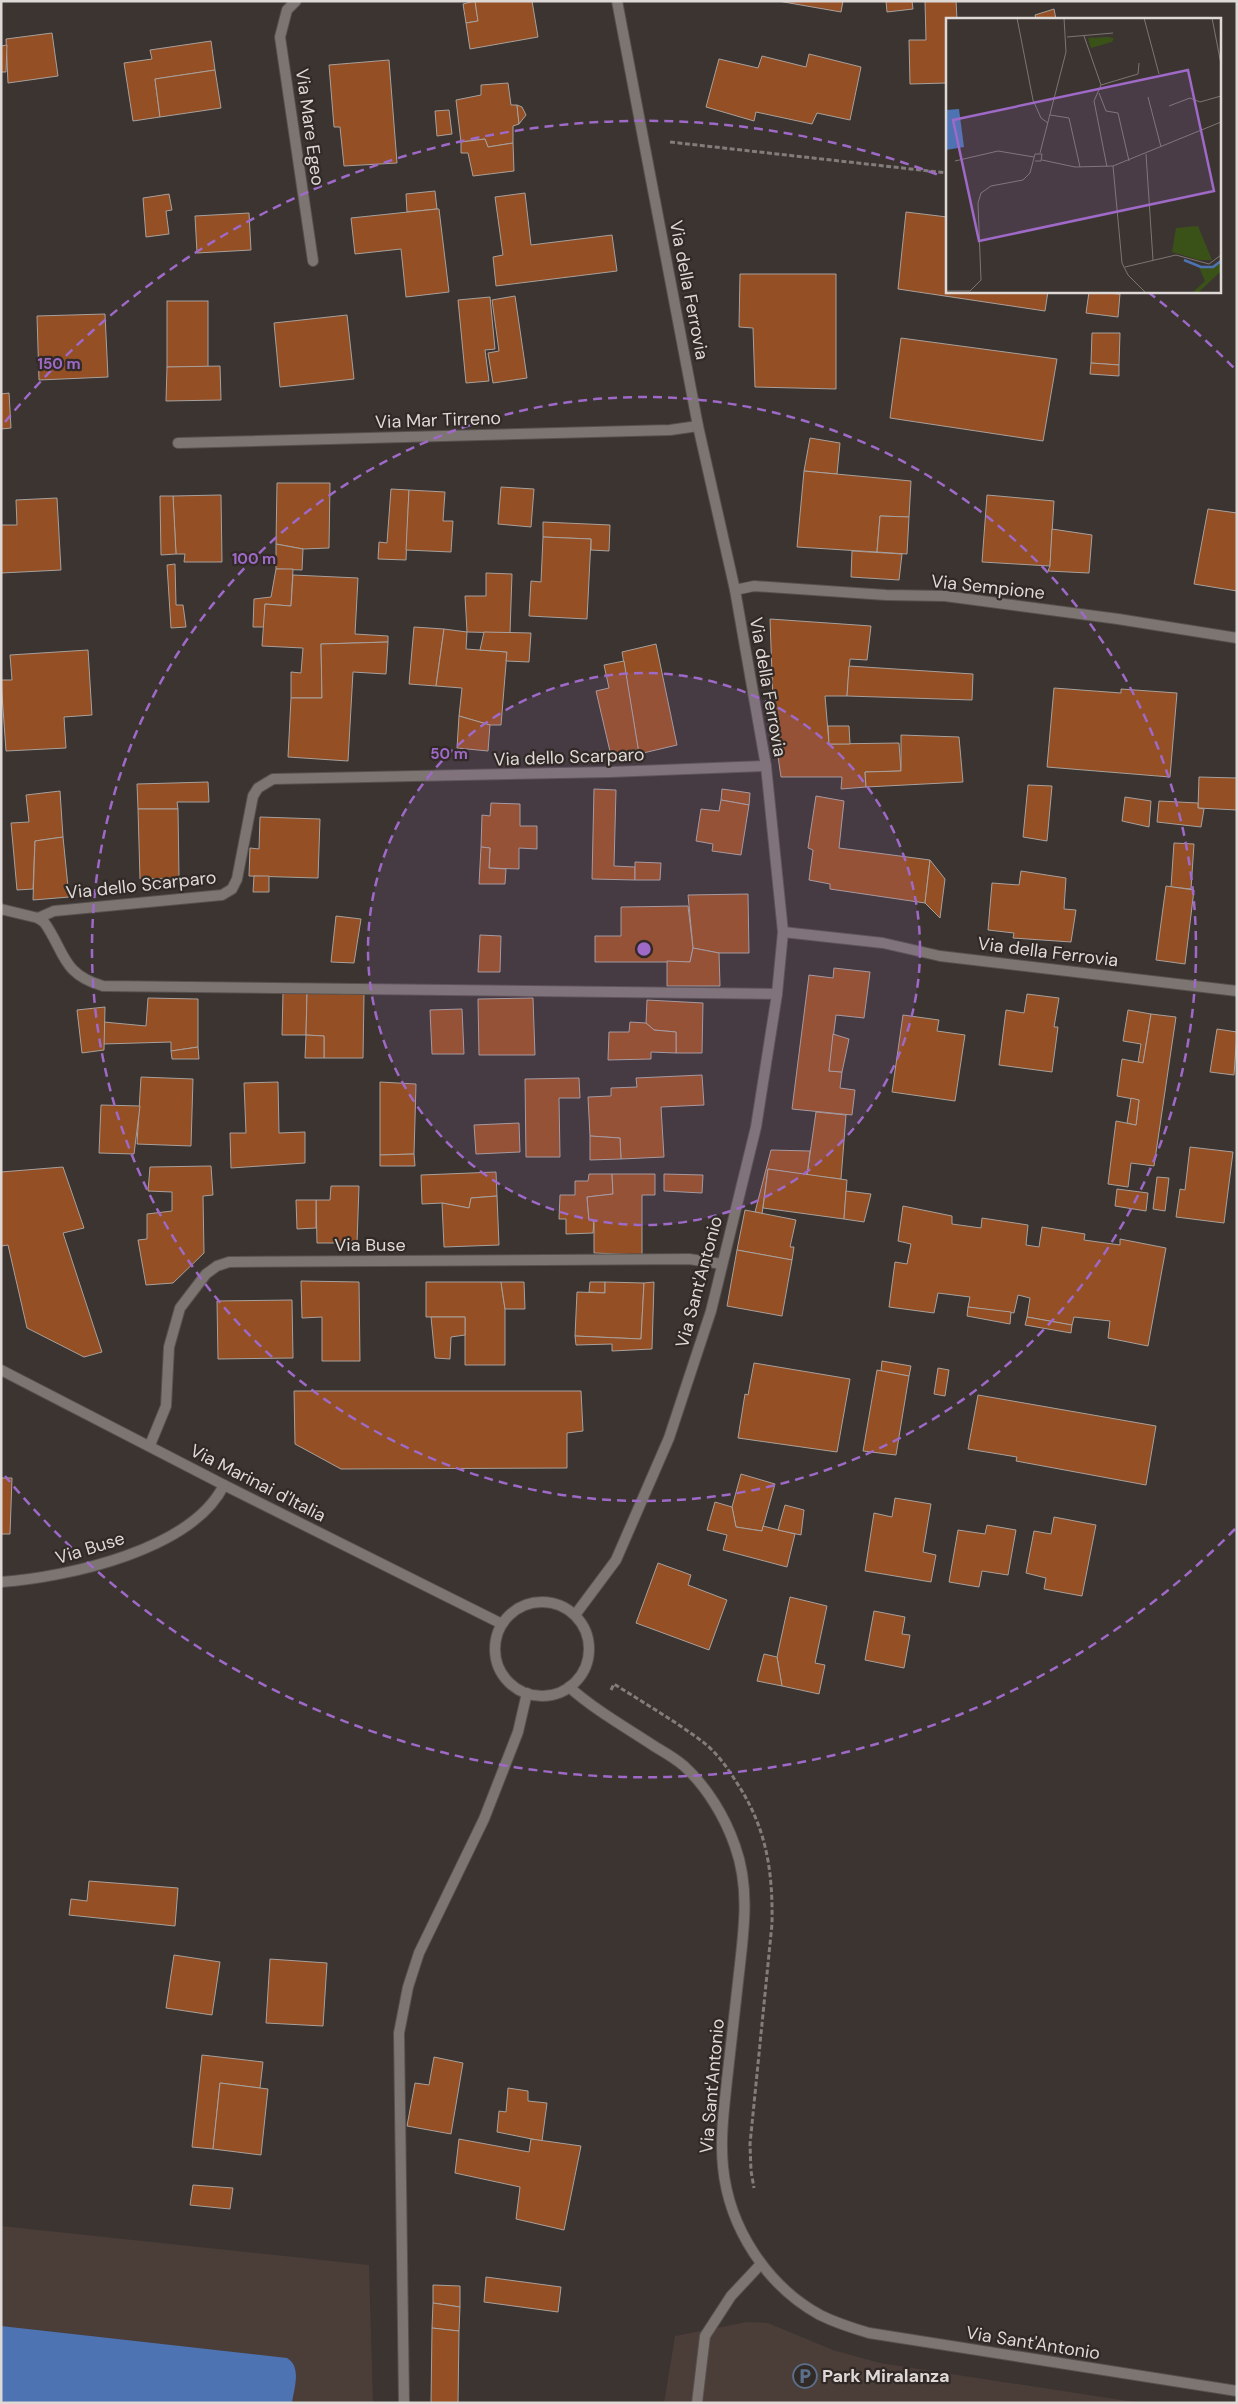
<svg xmlns="http://www.w3.org/2000/svg" width="1238" height="2404" viewBox="0 0 1238 2404" font-family="'DM Sans',sans-serif">
  <style>
    .built { fill: #4b3d38 }
    .water { fill: #4d73b2 }
    .building { fill: #944f24; stroke: #a8a09c }
    .lines { fill: none; stroke-linecap: round; stroke-linejoin: round }
    .lane-casing { stroke: #57504e; stroke-width: 12 }
    .street-casing { stroke: #57504e; stroke-width: 12 }
    .path { stroke: #827c7a; stroke-width: 3; stroke-dasharray: 5 2.5; stroke-linecap: butt }
    .lane { stroke: #7d7571; stroke-width: 10 }
    .street { stroke: #7d7571; stroke-width: 10 }
    .ring { fill: none; stroke: #9e69c7; stroke-width: 2.5; stroke-dasharray: 9 6 }
    .labels { text-anchor: middle; stroke-width: 4.5; stroke-linejoin: round; paint-order: stroke }
    .street-label { font-size: 18px; fill: #ded9d7; stroke: #312a27 }
    .poi-label { font-size: 18px; font-weight: bold; fill: #ded9d7; stroke: #312a27; text-anchor: start }
    .inset-river { fill: none; stroke: #4d73b2; stroke-width: 2.5 }
    .inset-road { fill: none; stroke: #7c7673; stroke-width: 1 }
    .view { fill: #9e69c7; fill-opacity: 0.15; stroke: #9e69c7; stroke-width: 2.5 }
    .inset-edge { fill: none; stroke: #ded9d7; stroke-width: 2.5 }
    .centre { fill: #9e69c7; stroke: #312a27; stroke-width: 2.5 }
    .ring-label { font-size: 15px; text-anchor: middle; font-weight: bold; fill: #9e69c7; stroke: #312a27; stroke-width: 4.5; stroke-linejoin: round; paint-order: stroke }
  </style>
  <rect width="100%" height="100%" fill="#3b3431"/>
  <!-- built -->
  <g class="built">
    <polygon points="1,2226 369,2265 373,2403 1,2403"/>
    <polygon points="747,2322 768,2323 833,2350 880,2363 1141,2403 664,2403 675,2336"/>
  </g>
  <!-- water -->
  <path class="water" d="M1,2326L287,2358C302,2367 294,2388 292,2403H1Z"/>
  <!-- building -->
  <g class="building">
    <polygon points="475,1 478,21 466,23 463,4"/>
    <polygon points="475,1 532,1 538,37 470,49 466,23 478,21"/>
    <polygon points="778,1 843,1 841,12"/>
    <polygon points="886,1 912,1 913,9 887,12"/>
    <polygon points="925,1 956,1 957,19 947,19 947,83 910,84 909,40 926,40"/>
    <polygon points="1054,9 1056,19 1036,19 1035,15"/>
    <polygon points="52,33 58,76 8,83 6,39"/>
    <polygon points="211,41 215,70 155,79 160,117 133,121 124,63 152,59 150,50"/>
    <polygon points="7,45 6,72 1,72 1,46"/>
    <polygon points="809,54 861,67 850,120 817,113 812,124 756,112 754,121 706,107 719,59 758,68 762,56 806,67"/>
    <polygon points="389,60 397,163 344,166 340,127 334,127 329,65"/>
    <polygon points="215,70 221,108 160,117 155,79"/>
    <polygon points="508,83 511,105 517,105 519,124 513,126 513,143 488,147 485,139 461,142 456,100 481,95 481,85"/>
    <polygon points="517,105 522,107 526,115 519,124"/>
    <polygon points="449,110 452,134 437,136 435,111"/>
    <polygon points="485,139 488,147 513,143 514,171 473,176 468,153 461,153 461,142"/>
    <polygon points="435,191 437,209 407,212 406,194"/>
    <polygon points="525,193 531,245 612,235 617,271 496,286 493,257 503,255 495,197"/>
    <polygon points="169,194 172,210 166,211 169,234 146,237 143,198"/>
    <polygon points="437,209 439,209 449,292 406,297 401,249 355,254 351,218"/>
    <polygon points="906,212 947,217 947,291 1048,291 1045,311 898,289"/>
    <polygon points="249,213 251,250 197,253 195,216"/>
    <polygon points="740,274 836,274 836,389 755,387 753,328 739,327"/>
    <polygon points="1089,291 1121,291 1120,294"/>
    <polygon points="1089,292 1120,294 1118,317 1086,313"/>
    <polygon points="515,296 527,378 493,383 488,353 499,351 492,300"/>
    <polygon points="490,297 495,349 485,350 489,381 466,383 458,300"/>
    <rect x="167" y="301" width="41" height="66"/>
    <polygon points="105,314 108,377 39,380 37,316"/>
    <polygon points="347,315 354,379 280,387 274,323"/>
    <polygon points="1092,333 1120,333 1119,365 1091,363"/>
    <polygon points="901,338 1057,359 1043,441 890,418"/>
    <polygon points="1091,363 1119,365 1119,376 1090,374"/>
    <polygon points="220,366 221,400 166,401 167,367"/>
    <polygon points="9,393 11,428 1,429 1,394"/>
    <polygon points="810,438 840,443 837,474 804,471"/>
    <polygon points="804,471 911,481 909,517 880,516 877,552 797,547"/>
    <polygon points="277,483 330,483 329,548 303,549 276,544"/>
    <polygon points="501,487 534,489 531,527 498,524"/>
    <polygon points="391,489 409,490 406,560 378,559 379,542 387,543"/>
    <polygon points="409,490 445,492 443,521 453,521 451,552 406,550"/>
    <polygon points="221,495 222,562 184,562 185,554 176,554 173,496"/>
    <polygon points="987,495 1054,501 1050,566 982,562"/>
    <polygon points="160,496 173,496 176,554 161,555"/>
    <polygon points="57,498 61,570 1,573 1,525 17,525 16,500"/>
    <polygon points="1208,509 1237,513 1237,591 1194,584"/>
    <polygon points="880,516 909,517 907,554 877,552"/>
    <polygon points="543,522 610,525 609,551 591,550 591,539 543,537"/>
    <polygon points="1052,529 1092,535 1089,573 1048,571 1050,566"/>
    <polygon points="543,537 591,539 587,619 529,616 531,581 541,582"/>
    <polygon points="276,544 303,549 302,570 276,569"/>
    <polygon points="852,551 902,554 899,580 851,577"/>
    <polygon points="175,564 176,605 183,605 186,627 171,628 167,565"/>
    <polygon points="276,569 293,569 291,606 265,604 264,627 253,627 254,599 271,597"/>
    <polygon points="486,573 512,574 510,633 467,632 465,596 486,596"/>
    <polygon points="293,575 358,578 355,634 388,636 388,642 321,644 322,698 291,698 291,672 301,673 303,648 262,646 265,604 291,606"/>
    <polygon points="770,619 871,626 867,660 850,659 847,696 825,696 829,744 899,743 901,771 865,772 866,787 841,789 842,777 781,777 774,729"/>
    <polygon points="414,627 444,629 436,686 409,684"/>
    <polygon points="444,629 467,632 466,649 507,652 501,725 490,725 459,716 462,688 436,686"/>
    <polygon points="484,632 531,633 529,662 506,661 507,652 480,650"/>
    <polygon points="388,642 386,674 353,672 348,761 288,757 291,698 322,698 321,644"/>
    <polygon points="656,644 677,745 639,754 622,652"/>
    <polygon points="88,650 92,715 64,717 66,748 6,751 1,680 12,680 10,655"/>
    <polygon points="624,661 639,754 612,760 596,691 609,688 604,665"/>
    <polygon points="849,666 973,674 972,700 847,696"/>
    <polygon points="1054,688 1121,693 1121,689 1177,693 1170,777 1047,767"/>
    <polygon points="459,716 490,725 488,751 457,748"/>
    <polygon points="828,726 849,726 850,744 829,744"/>
    <polygon points="901,735 959,737 963,782 866,787 865,772 901,771"/>
    <polygon points="1199,777 1237,778 1237,810 1198,808"/>
    <polygon points="208,782 209,802 177,802 178,809 138,809 137,784"/>
    <polygon points="1028,785 1052,786 1047,841 1023,837"/>
    <polygon points="594,789 616,790 614,866 635,867 635,880 592,879"/>
    <polygon points="722,789 750,793 749,805 721,800"/>
    <polygon points="60,791 63,837 35,841 33,889 17,890 11,823 29,822 26,795"/>
    <polygon points="816,796 844,801 839,848 930,860 925,903 830,889 830,884 809,880 813,850 808,848"/>
    <polygon points="1125,797 1151,801 1149,827 1122,821"/>
    <polygon points="721,800 749,805 741,855 712,851 713,844 696,841 701,809 719,811"/>
    <polygon points="1159,801 1198,803 1198,808 1204,809 1201,827 1157,822"/>
    <polygon points="491,803 520,804 520,826 537,826 537,849 519,848 519,869 489,868 490,848 481,847 482,815 490,816"/>
    <polygon points="138,809 178,809 179,878 140,879"/>
    <polygon points="260,817 320,819 318,878 249,876 250,848 259,849"/>
    <polygon points="63,837 69,897 33,900 35,841"/>
    <polygon points="1174,843 1194,844 1191,889 1171,887"/>
    <polygon points="481,847 490,848 489,868 506,869 505,884 479,884"/>
    <polygon points="930,860 945,879 940,918 925,903"/>
    <polygon points="635,862 661,863 660,880 635,880"/>
    <polygon points="1021,871 1066,878 1064,909 1076,910 1071,942 1013,938 1014,933 988,930 992,883 1019,885"/>
    <polygon points="254,876 269,876 269,892 253,892"/>
    <polygon points="1166,886 1194,890 1185,964 1156,960"/>
    <polygon points="748,894 749,953 719,953 693,948 688,895"/>
    <polygon points="688,906 693,948 690,962 595,962 595,936 621,936 621,907"/>
    <polygon points="336,916 361,919 354,963 331,962"/>
    <polygon points="480,935 501,936 500,972 478,972"/>
    <polygon points="693,948 719,953 720,986 667,986 667,961 690,962"/>
    <polygon points="834,968 870,972 864,1018 836,1015 829,1071 842,1072 840,1088 855,1090 852,1115 792,1109 809,975 833,978"/>
    <polygon points="283,993 307,993 306,1035 282,1035"/>
    <polygon points="307,993 364,994 363,1058 324,1058 324,1036 306,1035"/>
    <polygon points="1027,994 1059,998 1054,1027 1058,1027 1052,1072 999,1065 1006,1010 1024,1013"/>
    <polygon points="148,998 198,999 198,1047 171,1051 171,1042 103,1044 104,1022 146,1026"/>
    <polygon points="533,998 535,1055 479,1055 478,999"/>
    <polygon points="647,1000 703,1003 702,1053 676,1053 676,1032 654,1030 646,1023"/>
    <polygon points="105,1007 104,1050 82,1053 77,1010"/>
    <polygon points="462,1009 464,1054 432,1054 430,1010"/>
    <polygon points="1128,1010 1151,1014 1143,1063 1138,1062 1141,1044 1123,1041"/>
    <polygon points="1151,1014 1176,1017 1154,1166 1131,1163 1128,1187 1108,1184 1116,1121 1136,1125 1139,1100 1117,1096 1122,1059 1143,1063"/>
    <polygon points="903,1015 939,1020 937,1031 965,1035 955,1101 892,1092"/>
    <polygon points="630,1022 646,1023 654,1030 676,1032 676,1053 651,1052 651,1059 608,1060 609,1032 629,1032"/>
    <polygon points="1217,1029 1237,1032 1234,1075 1210,1072"/>
    <polygon points="833,1034 849,1039 842,1072 829,1071"/>
    <polygon points="306,1035 324,1036 324,1058 305,1058"/>
    <polygon points="198,1047 199,1059 172,1059 171,1051"/>
    <polygon points="702,1075 704,1105 661,1107 664,1157 621,1159 620,1138 590,1136 588,1097 611,1096 611,1088 637,1087 636,1078"/>
    <polygon points="141,1077 193,1079 191,1146 137,1144"/>
    <polygon points="579,1078 580,1098 559,1098 560,1157 526,1157 525,1079"/>
    <polygon points="278,1082 279,1133 305,1132 305,1163 231,1168 230,1133 246,1133 244,1083"/>
    <polygon points="380,1082 416,1084 414,1154 380,1155"/>
    <polygon points="1131,1098 1139,1100 1136,1125 1127,1123"/>
    <polygon points="101,1105 140,1106 134,1154 99,1153"/>
    <polygon points="816,1112 846,1115 841,1179 807,1175"/>
    <polygon points="519,1123 520,1152 476,1154 474,1125"/>
    <polygon points="590,1136 620,1138 621,1159 590,1160"/>
    <polygon points="1190,1147 1233,1152 1224,1223 1176,1217 1180,1189 1185,1190"/>
    <polygon points="771,1150 810,1151 807,1175 768,1169 762,1214 755,1212"/>
    <polygon points="414,1154 415,1166 380,1166 380,1155"/>
    <polygon points="211,1166 213,1195 203,1196 204,1253 173,1283 146,1285 138,1240 147,1239 147,1214 172,1211 172,1192 148,1191 150,1167"/>
    <polygon points="63,1167 84,1228 63,1233 102,1352 84,1357 27,1328 8,1245 1,1246 1,1172"/>
    <polygon points="768,1169 847,1180 844,1219 763,1208"/>
    <polygon points="496,1172 497,1196 471,1198 469,1208 442,1203 422,1204 421,1175"/>
    <polygon points="589,1174 612,1174 613,1194 587,1197 589,1220 594,1221 593,1233 566,1234 566,1219 559,1219 560,1195 575,1195 575,1181 588,1181"/>
    <polygon points="612,1174 655,1174 655,1195 642,1195 642,1255 594,1253 594,1221 589,1220 587,1197 613,1194"/>
    <polygon points="664,1174 703,1175 702,1193 664,1191"/>
    <polygon points="1157,1177 1169,1178 1165,1211 1153,1209"/>
    <polygon points="331,1186 359,1186 357,1243 317,1243 316,1200 330,1200"/>
    <polygon points="1117,1189 1148,1193 1146,1211 1115,1206"/>
    <polygon points="846,1191 871,1194 864,1222 844,1219"/>
    <polygon points="497,1196 499,1245 444,1247 442,1203 469,1208 471,1198"/>
    <polygon points="296,1200 316,1200 316,1228 297,1229"/>
    <polygon points="903,1206 952,1216 952,1224 981,1228 982,1218 1028,1225 1026,1245 1039,1247 1042,1227 1085,1234 1084,1240 1120,1245 1120,1239 1166,1248 1148,1346 1108,1338 1110,1321 1074,1317 1072,1325 1027,1317 1030,1298 1018,1295 1014,1313 968,1307 970,1297 938,1293 934,1313 889,1307 895,1262 907,1264 911,1244 898,1241"/>
    <polygon points="745,1210 796,1220 790,1247 794,1247 792,1260 737,1250"/>
    <polygon points="737,1250 792,1260 782,1316 727,1306"/>
    <polygon points="301,1281 359,1282 360,1361 322,1361 322,1317 302,1318"/>
    <polygon points="426,1282 501,1282 505,1309 505,1365 465,1365 465,1317 426,1317"/>
    <polygon points="501,1282 524,1282 525,1309 505,1309"/>
    <polygon points="590,1282 605,1282 605,1293 589,1292"/>
    <polygon points="605,1282 644,1283 641,1339 575,1336 577,1292 605,1293"/>
    <polygon points="654,1282 652,1349 612,1351 612,1344 576,1345 575,1336 641,1339 644,1283"/>
    <polygon points="292,1300 293,1358 218,1359 217,1301"/>
    <polygon points="968,1307 1011,1312 1010,1324 967,1316"/>
    <polygon points="431,1317 465,1317 465,1335 451,1337 450,1359 435,1358"/>
    <polygon points="1027,1317 1072,1325 1071,1333 1025,1325"/>
    <polygon points="882,1361 911,1366 909,1376 881,1371"/>
    <polygon points="754,1363 850,1379 837,1452 738,1438 745,1394 748,1395"/>
    <polygon points="938,1368 949,1370 945,1396 934,1394"/>
    <polygon points="877,1370 909,1376 896,1455 863,1451"/>
    <polygon points="294,1391 581,1391 583,1431 567,1433 567,1468 341,1469 295,1444"/>
    <polygon points="978,1395 1156,1426 1146,1485 1016,1461 1017,1457 968,1449"/>
    <polygon points="741,1474 775,1484 762,1531 736,1527 732,1507"/>
    <polygon points="1,1478 12,1478 10,1534 1,1534"/>
    <polygon points="895,1498 931,1504 923,1552 936,1555 931,1582 865,1571 874,1513 892,1517"/>
    <polygon points="715,1502 732,1507 736,1527 762,1531 763,1526 795,1534 787,1567 723,1550 727,1535 707,1530"/>
    <polygon points="785,1505 804,1510 801,1535 778,1530"/>
    <polygon points="1054,1517 1096,1525 1082,1596 1044,1589 1046,1578 1026,1573 1034,1531 1051,1534"/>
    <polygon points="987,1525 1016,1530 1008,1575 982,1571 979,1587 949,1582 958,1530 985,1534"/>
    <polygon points="658,1563 691,1575 688,1585 727,1600 709,1650 636,1623"/>
    <polygon points="790,1597 827,1606 815,1663 825,1665 819,1694 782,1686 777,1657"/>
    <polygon points="874,1611 905,1617 902,1634 910,1635 904,1668 865,1660"/>
    <polygon points="764,1654 777,1657 782,1686 757,1681"/>
    <polygon points="89,1881 178,1888 175,1926 69,1915 71,1899 87,1901"/>
    <polygon points="174,1955 220,1962 212,2015 166,2008"/>
    <polygon points="270,1959 327,1963 323,2026 266,2023"/>
    <polygon points="202,2055 263,2062 260,2088 220,2083 213,2149 192,2147"/>
    <polygon points="434,2057 463,2063 451,2134 407,2126 415,2083 429,2085"/>
    <polygon points="220,2083 268,2089 261,2155 213,2149"/>
    <polygon points="508,2088 528,2091 528,2101 547,2103 542,2141 497,2132 499,2111 506,2112"/>
    <polygon points="459,2139 529,2152 531,2139 581,2146 564,2230 516,2219 520,2187 455,2173"/>
    <polygon points="193,2185 233,2188 230,2209 190,2205"/>
    <polygon points="486,2277 561,2287 558,2312 484,2302"/>
    <polygon points="433,2285 460,2286 460,2307 433,2303"/>
    <polygon points="433,2303 460,2307 459,2331 432,2328"/>
    <polygon points="432,2328 459,2331 458,2403 431,2403"/>
  </g>
  <g class="lines">
    <!-- lane casing -->
    <g class="lane-casing">
      <polyline id="lane" points="697,2403 705,2336 731,2296 761,2264"/>
    </g>
    <!-- street casing -->
    <g class="street-casing">
      <g id="street">
        <polyline points="296,1 287,10 280,37 313,261"/>
        <polyline points="178,443 670,430 698,426"/>
        <polyline points="735,590 754,586 886,595 945,596 1118,619 1237,638"/>
        <path d="M1,909L38,918L44,922C65,951 61,974 103,986L777,994"/>
        <polyline points="38,918 54,911 222,895 232,889 237,879 253,796 258,788 273,779 610,772 766,766"/>
        <polyline points="783,932 883,943 940,956 1237,991"/>
        <polyline points="1,1370 224,1485 502,1624"/>
        <polyline points="150,1445 166,1406 169,1347 180,1308 206,1274 217,1266 229,1262 689,1259 722,1264"/>
        <path d="M1,1582C68,1577 192,1550 224,1485"/>
        <circle cx="542" cy="1649" r="47"/>
        <polyline points="575,1615 616,1560 669,1438 711,1311 756,1127 777,994 783,932 766,766 735,590 698,426 617,1"/>
        <path d="M569,1687C595,1710 625,1727 654,1746C664,1752 675,1758 684,1766C707,1787 725,1817 735,1846C750,1887 744,1930 739,1973C735,2008 731,2044 727,2080C724,2109 720,2138 723,2167C729,2228 767,2286 820,2315C836,2323 852,2328 869,2333L1237,2391"/>
        <polyline points="404,2403 399,2033 408,1987 419,1953 484,1819 518,1732 527,1693"/>
      </g>
    </g>
    <!-- path -->
    <g class="path">
      <polyline points="670,142 947,173"/>
      <path d="M611,1690L614,1684C644,1703 675,1721 703,1742C716,1752 727,1767 735,1780C766,1826 773,1869 772,1924L750,2144L751,2171L754,2188"/>
    </g>
    <!-- lane -->
    <use href="#lane" class="lane"/>
    <!-- street -->
    <use href="#street" class="street"/>
  </g>
  <!-- distance rings -->
  <circle cx="644" cy="949" r="276" fill="#9e69c7" fill-opacity=".12"/>
  <g class="ring">
    <circle cx="644" cy="949" r="276"/>
    <circle cx="644" cy="949" r="552"/>
    <path d="M1235 1529A828 828 0 0 1 5 1476M5 422A828 828 0 0 1 941 176M1148 292A828 828 0 0 1 1235 369"/>
  </g>
  <!-- icons -->
  <defs>
    <g id="parking-ring" transform="scale(1.25)"><circle r="9.5" fill="#312a27" stroke="#5c6f8a" stroke-width="1.5"/><path d="M-3.5-5.5H1a3.5 3.5 0 0 1 0 7H-1V5.5H-3.5ZM-1-3.4V-.6H.8a1.4 1.4 0 0 0 0-2.8Z" fill="#5c6f8a"/></g>
  </defs>
  <g fill-rule="evenodd">
    <use href="#parking-ring" x="805" y="2376"/>
  </g>
  <g class="labels">
    <!-- street labels -->
    <g class="street-label">
      <text transform="translate(310 127) rotate(82)" y="6">Via Mare Egeo</text>
      <text transform="translate(689 290) rotate(79)" y="6">Via della Ferrovia</text>
      <text transform="translate(438 420) rotate(-2)" y="6">Via Mar Tirreno</text>
      <text transform="translate(988 587) rotate(6)" y="6">Via Sempione</text>
      <text transform="translate(768 687) rotate(80)" y="6">Via della Ferrovia</text>
      <text transform="translate(569 757) rotate(-2)" y="6">Via dello Scarparo</text>
      <text transform="translate(141 885) rotate(-6)" y="6">Via dello Scarparo</text>
      <text transform="translate(1048 952) rotate(7)" y="6">Via della Ferrovia</text>
      <text x="370" y="1251">Via Buse</text>
      <text transform="translate(699 1282) rotate(-75)" y="6">Via Sant'Antonio</text>
      <text transform="translate(258 1483) rotate(27)" y="6">Via Marinai d'Italia</text>
      <text transform="translate(90 1548) rotate(-17)" y="6">Via Buse</text>
      <text transform="translate(712 2086) rotate(-85)" y="6">Via Sant'Antonio</text>
      <text transform="translate(1033 2343) rotate(9)" y="6">Via Sant'Antonio</text>
    </g>
    <!-- poi labels -->
    <g class="poi-label">
      <text x="822" y="2382">Park Miralanza</text>
    </g>
  </g>
  <!-- overview -->
  <g transform="translate(946 18)">
    <rect width="275" height="275" fill="#3b3431"/>
    <path d="M162,19L168,20L166,24L145,30L142,20ZM252,208L266,242H253L226,234L230,210ZM275,241V253L252,275H246L259,263L253,249L267,248Z" fill="#3a5218"/>
    <path d="M13,91L18,129L0,132V92Z" fill="#4d73b2"/>
    <path class="inset-river" d="M238,242L255,249H267L275,243"/>
    <path class="inset-road" d="M71,0L87,82L95,100L102,105M198,0L213,56M266,0L275,46M138,18L155,67L192,56L193,45M121,19L167,15M155,67L148,83L161,149M153,75L160,93L172,95L183,143M202,79L215,129M223,88L244,80L254,84L275,78M104,97L123,100L134,149M94,135L120,34L118,0M200,136L207,242M96,142L129,149L167,148L275,104M9,143L52,133L88,139M167,148L176,245L182,257L200,275M179,249L230,237L263,246L275,237M0,273H24L35,262L32,185L35,175L45,168L77,162L84,155L89,136H96L95,143H89"/>
    <path class="view" d="M242,52L268,173L33,223L7,102Z"/>
    <rect width="275" height="275" class="inset-edge"/>
  </g>
  <circle cx="644" cy="949" r="8" class="centre"/>
  <g class="ring-label">
    <text x="59" y="369">150 m</text>
    <text x="254" y="564">100 m</text>
    <text x="449" y="759">50 m</text>
  </g>
  <!-- border -->
  <rect width="1238" height="2404" fill="none" stroke="#ded9d7" stroke-width="5"/>
</svg>
